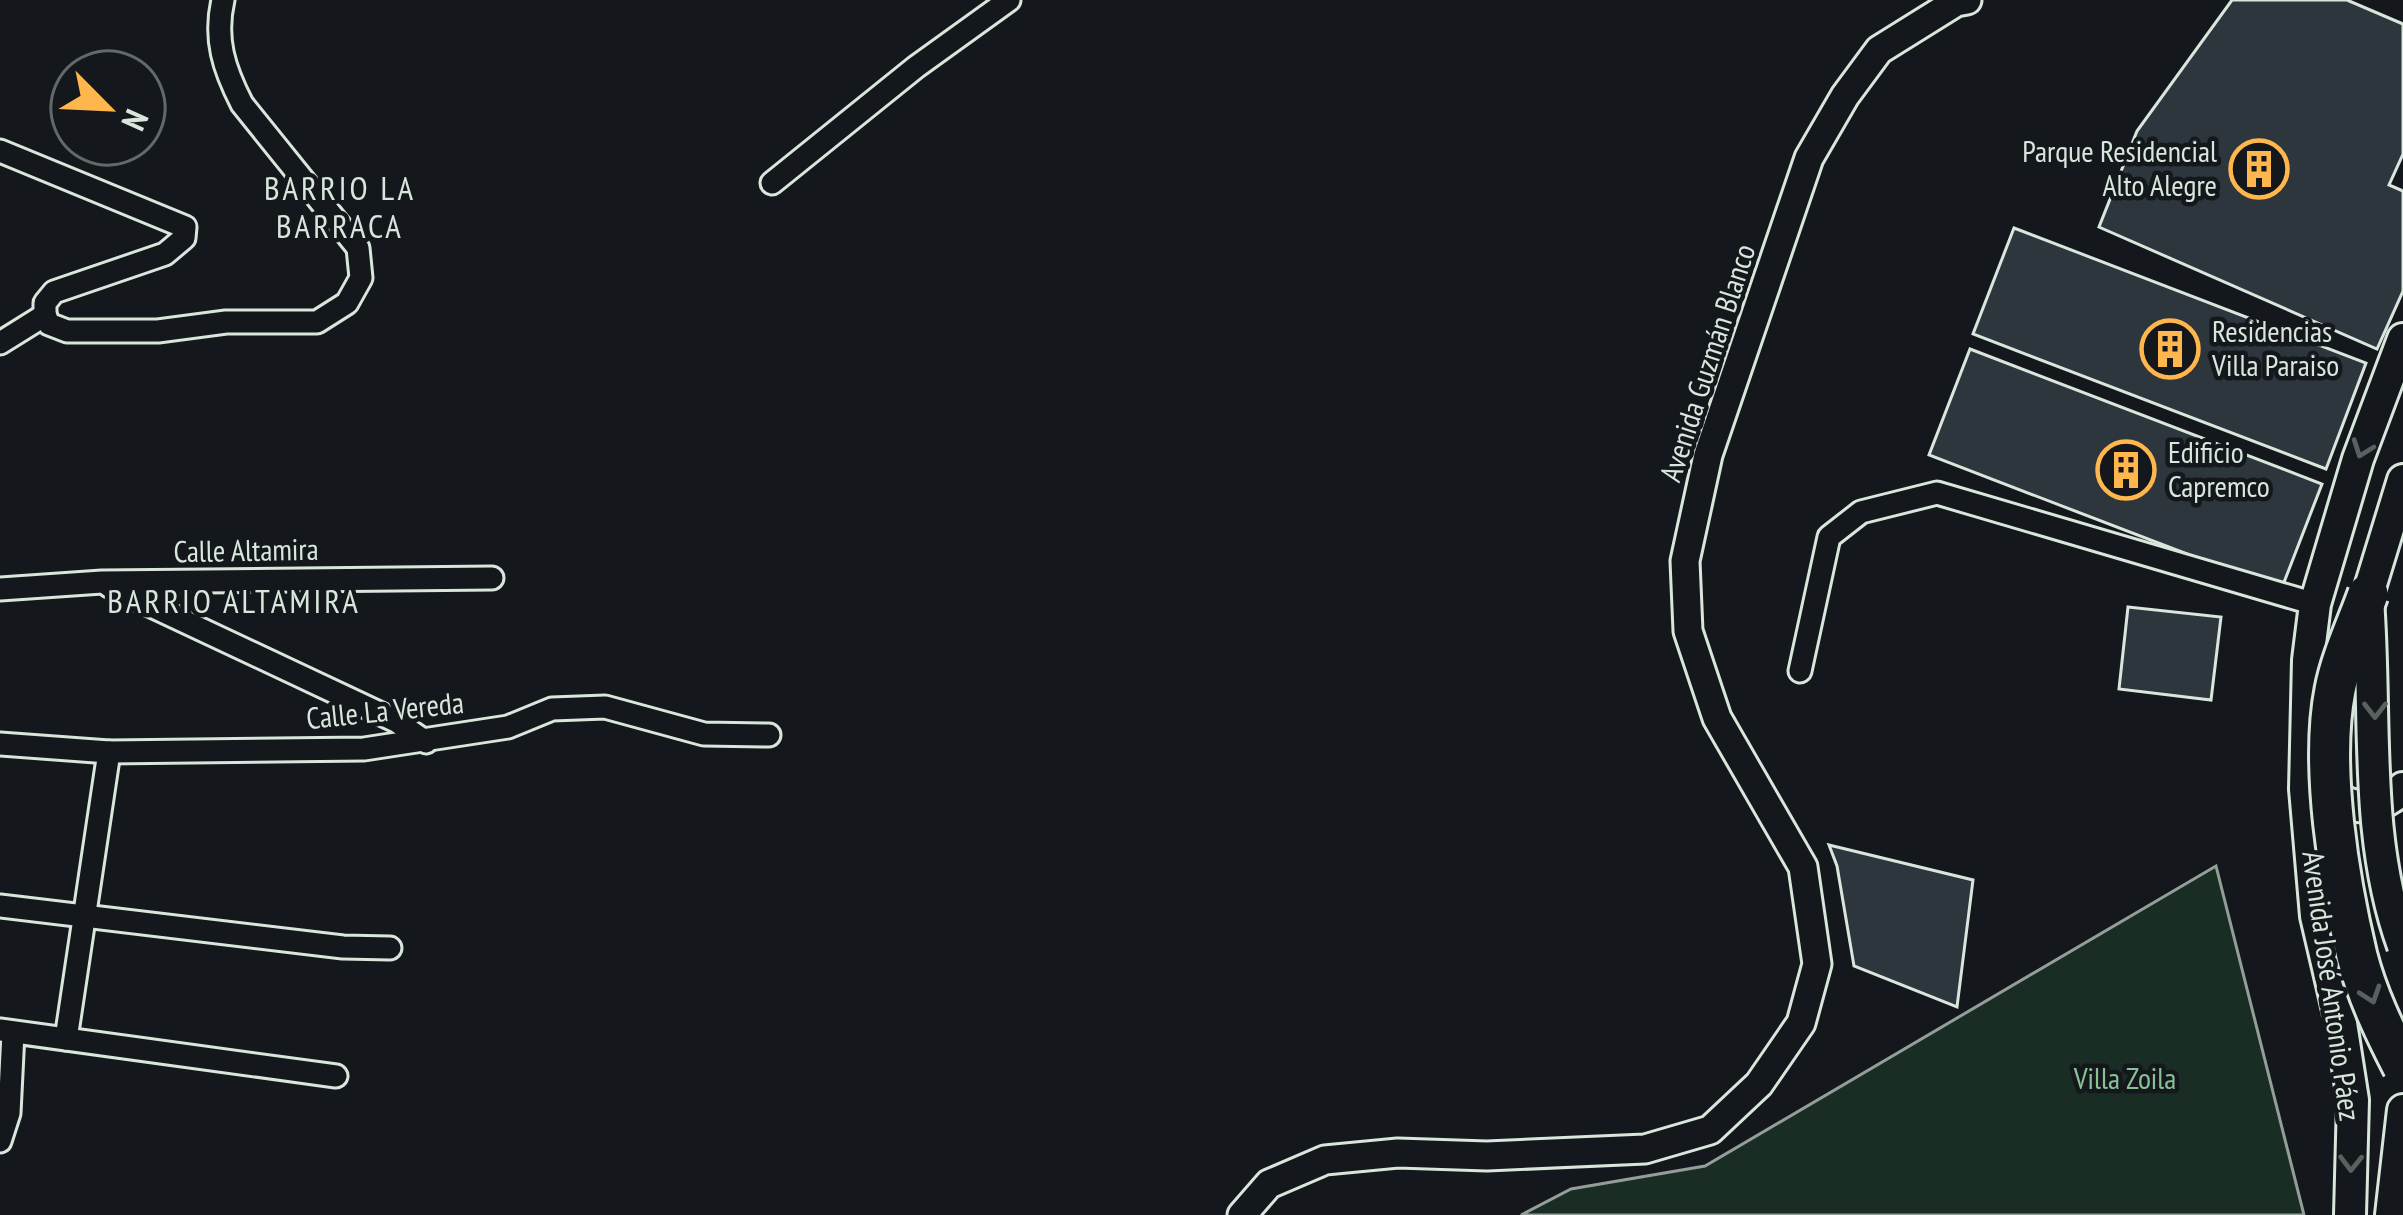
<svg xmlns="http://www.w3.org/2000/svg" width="2403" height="1215" viewBox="0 0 2403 1215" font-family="'PT Sans Narrow',sans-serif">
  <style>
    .green { fill: #1a2d24; stroke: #939e99; stroke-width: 3 }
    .building { fill: #2c363c; stroke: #d8e6dc; stroke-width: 3 }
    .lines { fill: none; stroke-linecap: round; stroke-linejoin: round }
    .minor-casing { stroke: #d8e6dc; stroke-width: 27 }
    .tertiary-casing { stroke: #d8e6dc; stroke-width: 33 }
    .secondary-casing { stroke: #d8e6dc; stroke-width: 36 }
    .minor { stroke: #14181c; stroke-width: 21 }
    .tertiary { stroke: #14181c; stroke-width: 27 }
    .secondary { stroke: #14181c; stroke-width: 30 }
    .secondary-bridge-casing { stroke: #d8e6dc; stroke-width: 36; stroke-linecap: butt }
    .motorway-bridge-casing { stroke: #d8e6dc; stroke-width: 45; stroke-linecap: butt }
    .secondary-bridge { stroke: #14181c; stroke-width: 30 }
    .motorway-bridge { stroke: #14181c; stroke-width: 39 }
    .oneway { stroke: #59605f }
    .labels { text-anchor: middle; stroke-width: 9; stroke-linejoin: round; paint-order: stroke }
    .poi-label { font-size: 30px; fill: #d8e6dc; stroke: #14181c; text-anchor: start }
    .street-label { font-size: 30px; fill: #d8e6dc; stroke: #14181c }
    .park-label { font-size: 30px; fill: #8ac095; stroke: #14181c }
    .neighbourhood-label { font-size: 33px; letter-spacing: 3px; fill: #d8e6dc; stroke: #14181c }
  </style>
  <rect width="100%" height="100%" fill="#14181c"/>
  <!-- green -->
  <polygon class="green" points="2216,866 2304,1215 1521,1215 1571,1189 1705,1166"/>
  <!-- building -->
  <g class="building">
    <polygon points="2232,0 2347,0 2403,24 2403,154 2389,185 2403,191 2403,291 2377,349 2099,227 2137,131"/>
    <polygon points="2014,228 2366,363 2326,469 1973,334"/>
    <polygon points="1970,349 2322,484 2281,590 1929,455"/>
    <polygon points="2128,607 2221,617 2211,700 2119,689"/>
    <polygon points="1829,845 1973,880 1957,1007 1854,966 1837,866"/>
  </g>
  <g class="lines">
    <!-- minor casing -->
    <g class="minor-casing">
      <g id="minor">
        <polyline points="0,151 185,227 184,238 165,254 54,292 45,303 45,315"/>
        <polyline points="772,183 916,67 1009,0"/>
        <path d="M45,315L49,324L67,331H158L226,322H317L347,303L361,278L358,248L242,104C224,69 214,39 223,0"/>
        <polyline points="0,343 45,315"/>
        <polyline points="109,586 396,721 426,742"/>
        <polyline points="0,589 102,582 492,578"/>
        <polyline points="1800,671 1829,537 1861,512 1937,493 2315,604"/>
        <polyline points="0,744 109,752 364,749 508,727 552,709 605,707 704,734 769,735"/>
        <polyline points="0,906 343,947 390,948"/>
        <polyline points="0,1030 336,1076"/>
        <polyline points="66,1039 109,752"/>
        <polyline points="0,1141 9,1113 13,1033"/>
      </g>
    </g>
    <!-- tertiary casing -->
    <g class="tertiary-casing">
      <polyline id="tertiary" points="1242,1215 1269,1184 1325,1160 1398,1153 1487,1156 1645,1149 1710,1130 1759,1084 1801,1023 1817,964 1803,867 1717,718 1688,631 1685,561 1708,455 1809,158 1845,96 1879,50 1956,2 1967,0"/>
    </g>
    <!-- secondary casing -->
    <g class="secondary-casing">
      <g id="secondary">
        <polyline points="2368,594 2403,480"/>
        <path d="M2321,781C2343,812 2376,815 2403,788"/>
        <polyline points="2350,1215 2353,1100 2341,1023 2316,916 2305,789 2308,660 2315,604 2358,459 2403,339"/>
        <polyline points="2391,1215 2403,1110"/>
      </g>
    </g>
    <!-- minor -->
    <use href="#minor" class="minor"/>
    <!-- tertiary -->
    <use href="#tertiary" class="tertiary"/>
    <!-- secondary -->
    <use href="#secondary" class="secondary"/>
    <!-- secondary-bridge casing -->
    <g class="secondary-bridge-casing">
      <path id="secondary-bridge" d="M2368,600C2377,716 2363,835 2403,946"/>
    </g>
    <!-- motorway-bridge casing -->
    <g class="motorway-bridge-casing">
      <path id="motorway-bridge" d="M2368,594C2357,625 2341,658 2335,690C2320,766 2339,881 2357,956C2367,995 2385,1032 2403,1067"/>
    </g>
    <!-- secondary-bridge -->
    <use href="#secondary-bridge" class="secondary-bridge"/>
    <!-- motorway-bridge -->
    <use href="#motorway-bridge" class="motorway-bridge"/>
  </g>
  <!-- one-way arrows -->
  <defs><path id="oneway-chevron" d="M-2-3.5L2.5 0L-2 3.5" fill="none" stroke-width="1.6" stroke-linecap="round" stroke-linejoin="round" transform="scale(3)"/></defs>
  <g class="oneway">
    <use href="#oneway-chevron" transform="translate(2362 449) rotate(110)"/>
    <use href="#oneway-chevron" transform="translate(2375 710) rotate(90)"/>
    <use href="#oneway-chevron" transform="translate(2371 995) rotate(71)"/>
    <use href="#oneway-chevron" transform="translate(2351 1163) rotate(91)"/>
  </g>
  <!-- icons -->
  <defs>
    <g id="building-ring" transform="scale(3)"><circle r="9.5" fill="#14181c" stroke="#ffb74d" stroke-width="1.5"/><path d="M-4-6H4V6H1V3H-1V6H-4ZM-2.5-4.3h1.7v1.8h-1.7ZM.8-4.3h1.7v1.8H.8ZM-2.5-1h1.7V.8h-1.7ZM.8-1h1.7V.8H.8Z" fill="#ffb74d"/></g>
  </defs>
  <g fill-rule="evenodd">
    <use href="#building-ring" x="2259" y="169"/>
    <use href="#building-ring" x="2170" y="349"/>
    <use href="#building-ring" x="2126" y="470"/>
  </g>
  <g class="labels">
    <!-- poi labels -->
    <g class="poi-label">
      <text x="2217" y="162" text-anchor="end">Parque Residencial<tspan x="2217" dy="34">Alto Alegre</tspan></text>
      <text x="2212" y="342">Residencias<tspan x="2212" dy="34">Villa Paraiso</tspan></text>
      <text x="2168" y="463">Edificio<tspan x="2168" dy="34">Capremco</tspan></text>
    </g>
    <!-- street labels -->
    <g class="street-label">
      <text transform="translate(1708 363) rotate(-72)" y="10">Avenida Guzmán Blanco</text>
      <text transform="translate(246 551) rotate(-1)" y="10">Calle Altamira</text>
      <text transform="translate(385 711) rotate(-6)" y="10">Calle La Vereda</text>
      <text transform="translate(2331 986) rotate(82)" y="10">Avenida José Antonio Páez</text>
    </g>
    <!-- park labels -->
    <g class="park-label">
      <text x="2125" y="1089">Villa Zoila</text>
    </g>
    <!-- neighbourhood labels -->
    <g class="neighbourhood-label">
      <text x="340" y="200">BARRIO LA<tspan x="340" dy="38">BARRACA</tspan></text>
      <text x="234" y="613">BARRIO ALTAMIRA</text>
    </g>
  </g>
  <!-- north arrow -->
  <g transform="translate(108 108) rotate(114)"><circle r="57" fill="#14181c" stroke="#626a69" stroke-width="3"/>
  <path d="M0-9L21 45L0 30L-21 45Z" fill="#ffb74d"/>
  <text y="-18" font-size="33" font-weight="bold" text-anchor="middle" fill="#d8e6dc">N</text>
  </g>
</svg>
